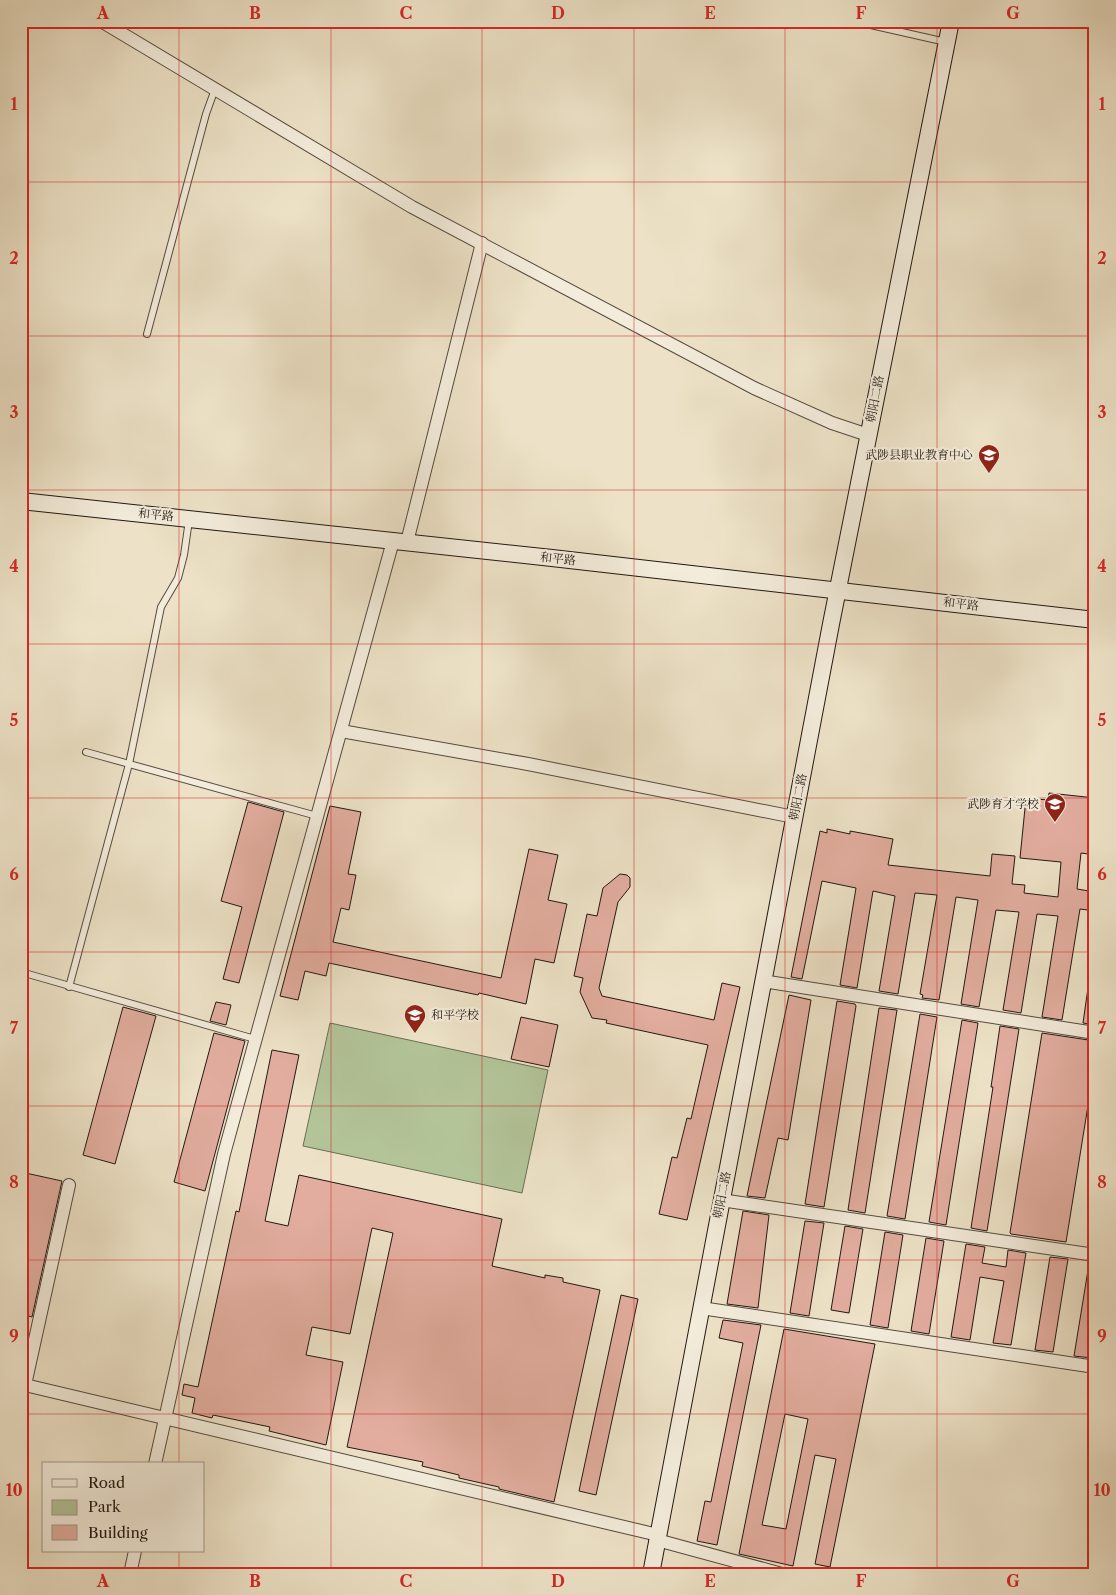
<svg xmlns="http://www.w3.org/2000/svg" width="1116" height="1595" viewBox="0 0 1116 1595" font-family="'Libre Caslon Text','Noto Serif SC',serif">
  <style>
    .green { fill: #b3c499; stroke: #6a6e56 }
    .building { fill: #e2ad9f; stroke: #221712; fill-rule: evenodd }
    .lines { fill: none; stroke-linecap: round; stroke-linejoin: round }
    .lane-casing { stroke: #554a3f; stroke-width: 8 }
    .street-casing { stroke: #554a3f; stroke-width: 14 }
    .secondary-casing { stroke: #221712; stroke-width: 18 }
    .lane { stroke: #f3ecdb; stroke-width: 6 }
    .street { stroke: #f3ecdb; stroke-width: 12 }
    .secondary { stroke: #f3ecdb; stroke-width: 16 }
    .grid { fill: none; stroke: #d62828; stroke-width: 1; stroke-opacity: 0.55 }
    .labels { text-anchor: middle; stroke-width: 4.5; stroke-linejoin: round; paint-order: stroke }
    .street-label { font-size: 12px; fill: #221712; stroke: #f3ecdb }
    .poi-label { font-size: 12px; fill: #221712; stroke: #f3ecdb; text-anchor: end }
    .neatline { fill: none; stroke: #d62828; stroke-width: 2 }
    .grid-label { font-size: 16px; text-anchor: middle; font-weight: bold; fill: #d62828 }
  </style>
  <rect width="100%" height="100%" fill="#ede2c7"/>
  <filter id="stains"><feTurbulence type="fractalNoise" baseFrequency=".004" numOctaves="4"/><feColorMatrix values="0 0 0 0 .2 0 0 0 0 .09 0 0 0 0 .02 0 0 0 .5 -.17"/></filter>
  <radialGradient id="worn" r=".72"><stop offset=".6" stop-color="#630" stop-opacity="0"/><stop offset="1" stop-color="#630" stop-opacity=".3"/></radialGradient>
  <!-- green -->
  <polygon class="green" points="330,1023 548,1070 522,1193 303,1146"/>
  <!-- building -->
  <g class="building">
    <polygon points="1049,793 1095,798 1095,855 1081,853 1077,889 1095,892 1095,911 1080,909 1062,1020 1042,1017 1058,916 1037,914 1021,1013 1003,1010 1019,912 996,910 979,1007 961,1004 978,900 956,897 939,1000 922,998 923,995 920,994 937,895 915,893 898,994 879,991 895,896 873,891 857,988 840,985 856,888 822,881 802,979 791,977 820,831 827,833 827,829 850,834 850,831 893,839 888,865 990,876 992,854 1015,856 1012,884 1025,885 1024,893 1058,897 1061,862 1020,858 1026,798 1048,800"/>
    <polygon points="248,802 284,812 239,983 223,979 242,907 221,901"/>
    <polygon points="330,806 361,812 348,874 356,875 349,910 341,908 333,942 501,978 529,849 558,855 548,900 567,904 554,963 535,959 526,1004 479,993 478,995 329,963 326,976 305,971 298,1000 280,996"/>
    <polygon points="620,874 627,875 630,878 630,887 618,902 599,988 602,996 714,1020 722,983 740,987 687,1220 659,1214 672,1157 677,1158 687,1118 691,1119 708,1045 606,1023 607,1020 592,1018 580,992 583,978 574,976 587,914 597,916 603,888"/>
    <polygon points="1088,988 1095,989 1095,1025 1083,1023"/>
    <polygon points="789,995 811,1000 788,1140 778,1138 765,1198 747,1196"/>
    <polygon points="837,1001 855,1004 856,1006 824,1207 805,1204"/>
    <polygon points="216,1002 231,1005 226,1025 210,1021"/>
    <polygon points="123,1007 156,1016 115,1164 83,1155"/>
    <polygon points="879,1008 897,1010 865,1213 848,1210"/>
    <polygon points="920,1014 937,1017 905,1219 887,1216"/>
    <polygon points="521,1017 558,1025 549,1067 511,1059"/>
    <polygon points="962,1020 978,1023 946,1225 929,1222"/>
    <polygon points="1000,1026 1019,1029 987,1231 971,1228 993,1087 991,1087"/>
    <polygon points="214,1033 245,1041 205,1191 174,1182"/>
    <polygon points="1042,1033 1095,1041 1095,1062 1066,1242 1011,1234 1010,1233"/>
    <polygon points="272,1050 299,1055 265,1221 288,1226 299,1175 502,1219 492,1266 545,1278 545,1275 563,1278 563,1282 600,1290 554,1502 499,1489 499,1487 459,1478 459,1475 422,1466 423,1462 347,1447 393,1233 372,1228 350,1334 312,1327 306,1355 343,1362 326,1445 269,1431 270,1427 213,1415 212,1418 192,1413 195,1398 182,1395 184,1384 198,1387 236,1211 239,1212"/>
    <polygon points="21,1172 62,1181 32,1317 21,1314"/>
    <polygon points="743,1211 769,1215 758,1308 727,1304"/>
    <polygon points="805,1221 824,1223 809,1316 790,1313"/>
    <polygon points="845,1226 863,1229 849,1313 831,1310"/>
    <polygon points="885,1232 903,1235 888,1328 870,1325"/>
    <polygon points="926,1238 944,1241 929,1334 911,1331"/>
    <polygon points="966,1244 985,1247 982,1263 1006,1267 1008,1250 1026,1253 1011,1345 993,1343 1004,1281 980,1277 970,1340 951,1337"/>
    <polygon points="1050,1257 1068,1259 1053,1352 1035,1350"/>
    <polygon points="1089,1264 1095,1264 1095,1340 1092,1358 1074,1356"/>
    <polygon points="621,1295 638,1299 596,1495 579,1491"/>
    <polygon points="723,1320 761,1325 717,1545 697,1541 705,1501 711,1502 743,1343 719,1338"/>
    <path d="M784,1329L875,1344L830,1567L815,1564L836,1459L815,1455L793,1566L739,1554ZM785,1414L808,1419L786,1529L762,1525Z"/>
  </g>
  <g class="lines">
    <!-- lane casing -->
    <g class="lane-casing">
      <g id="lane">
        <polyline points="853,21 946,42"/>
        <polyline points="147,334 206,114 215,89"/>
        <polyline points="86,752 317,816"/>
        <polyline points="21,972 255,1039"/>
        <polyline points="69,987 129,764 161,607 178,578 184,555 189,520"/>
      </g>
    </g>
    <!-- street casing -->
    <g class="street-casing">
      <g id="street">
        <polyline points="101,21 412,207 754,388 832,423 868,435"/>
        <polyline points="407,542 482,243"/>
        <polyline points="341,731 528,764 794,817"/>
        <polyline points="762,981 1095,1033"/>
        <polyline points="69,1185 25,1385 658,1535"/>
        <polyline points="721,1200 1095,1255"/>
        <polyline points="701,1308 1095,1367"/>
        <polyline points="155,1464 224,1154 393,541"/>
        <polyline points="657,1540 782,1574"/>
        <polyline points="130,1574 135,1551"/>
      </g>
    </g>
    <!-- secondary casing -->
    <g class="secondary-casing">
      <g id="secondary">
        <polyline points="21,501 552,558 1095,620"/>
        <polyline points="651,1574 831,624 951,21"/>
      </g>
    </g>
    <!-- lane -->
    <use href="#lane" class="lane"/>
    <!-- street -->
    <use href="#street" class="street"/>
    <!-- secondary -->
    <use href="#secondary" class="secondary"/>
  </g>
  <!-- grid -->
  <path class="grid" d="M179,21V1464M331,21V1574M482,21V1574M634,21V1574M785,21V1574M937,21V1574M21,182H1095M21,336H1095M21,490H1095M21,644H1095M21,798H1095M21,952H1095M21,1106H1095M21,1260H1095M21,1414H1095M179,1551V1574"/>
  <!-- icons -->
  <defs>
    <g id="school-pin" transform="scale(1.125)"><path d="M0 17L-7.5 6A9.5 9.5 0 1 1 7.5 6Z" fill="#8f2418" stroke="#f3ecdb"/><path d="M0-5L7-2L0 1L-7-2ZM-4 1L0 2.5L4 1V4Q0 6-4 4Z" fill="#fff"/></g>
  </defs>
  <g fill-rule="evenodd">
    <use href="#school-pin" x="989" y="455"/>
    <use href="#school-pin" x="1055" y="804"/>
    <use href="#school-pin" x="415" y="1015"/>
  </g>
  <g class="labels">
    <!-- street labels -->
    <g class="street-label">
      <text transform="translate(875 399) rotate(-79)" y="4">朝阳二路</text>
      <text transform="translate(156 515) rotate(6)" y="4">和平路</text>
      <text transform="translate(558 559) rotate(6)" y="4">和平路</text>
      <text transform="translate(961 604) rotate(7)" y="4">和平路</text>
      <text transform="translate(798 797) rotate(-79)" y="4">朝阳二路</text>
      <text transform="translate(722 1195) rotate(-79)" y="4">朝阳二路</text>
    </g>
    <!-- poi labels -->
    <g class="poi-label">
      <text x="973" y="459">武陟县职业教育中心</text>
      <text x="1039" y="808">武陟育才学校</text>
      <text x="431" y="1019" text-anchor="start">和平学校</text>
    </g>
  </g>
  <!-- margin -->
  <rect width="1116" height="1595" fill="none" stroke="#ede2c7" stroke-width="55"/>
  <!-- legend -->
  <rect x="42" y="1462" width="162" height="90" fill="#f3ecdb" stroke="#9f978b"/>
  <rect x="52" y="1479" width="25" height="8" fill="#f3ecdb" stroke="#9f978b"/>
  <text x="88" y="1488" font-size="15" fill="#221712">Road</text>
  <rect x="52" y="1500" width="25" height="15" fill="#b3c499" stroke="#9f978b"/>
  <text x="88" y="1512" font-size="15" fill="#221712">Park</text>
  <rect x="52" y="1525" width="25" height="15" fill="#e2ad9f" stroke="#9f978b"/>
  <text x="88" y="1538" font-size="15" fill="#221712">Building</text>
  <rect x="28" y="28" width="1060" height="1540" class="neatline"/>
  <g class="grid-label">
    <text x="103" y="19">A</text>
    <text x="255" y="19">B</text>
    <text x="406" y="19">C</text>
    <text x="558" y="19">D</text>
    <text x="710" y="19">E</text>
    <text x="861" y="19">F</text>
    <text x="1013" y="19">G</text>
    <text x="14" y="110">1</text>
    <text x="1102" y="110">1</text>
    <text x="14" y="264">2</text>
    <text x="1102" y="264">2</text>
    <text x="14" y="418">3</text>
    <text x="1102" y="418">3</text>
    <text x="14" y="572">4</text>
    <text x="1102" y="572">4</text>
    <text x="14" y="726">5</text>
    <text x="1102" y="726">5</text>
    <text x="14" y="880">6</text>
    <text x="1102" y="880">6</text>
    <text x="14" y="1034">7</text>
    <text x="1102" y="1034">7</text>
    <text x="14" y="1188">8</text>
    <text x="1102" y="1188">8</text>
    <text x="14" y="1342">9</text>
    <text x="1102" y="1342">9</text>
    <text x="14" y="1496">10</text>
    <text x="1102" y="1496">10</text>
    <text x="103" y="1587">A</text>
    <text x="255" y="1587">B</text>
    <text x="406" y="1587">C</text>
    <text x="558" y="1587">D</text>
    <text x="710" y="1587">E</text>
    <text x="861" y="1587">F</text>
    <text x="1013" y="1587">G</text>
  </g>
  <rect width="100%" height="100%" filter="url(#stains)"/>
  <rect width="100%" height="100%" fill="url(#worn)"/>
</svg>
